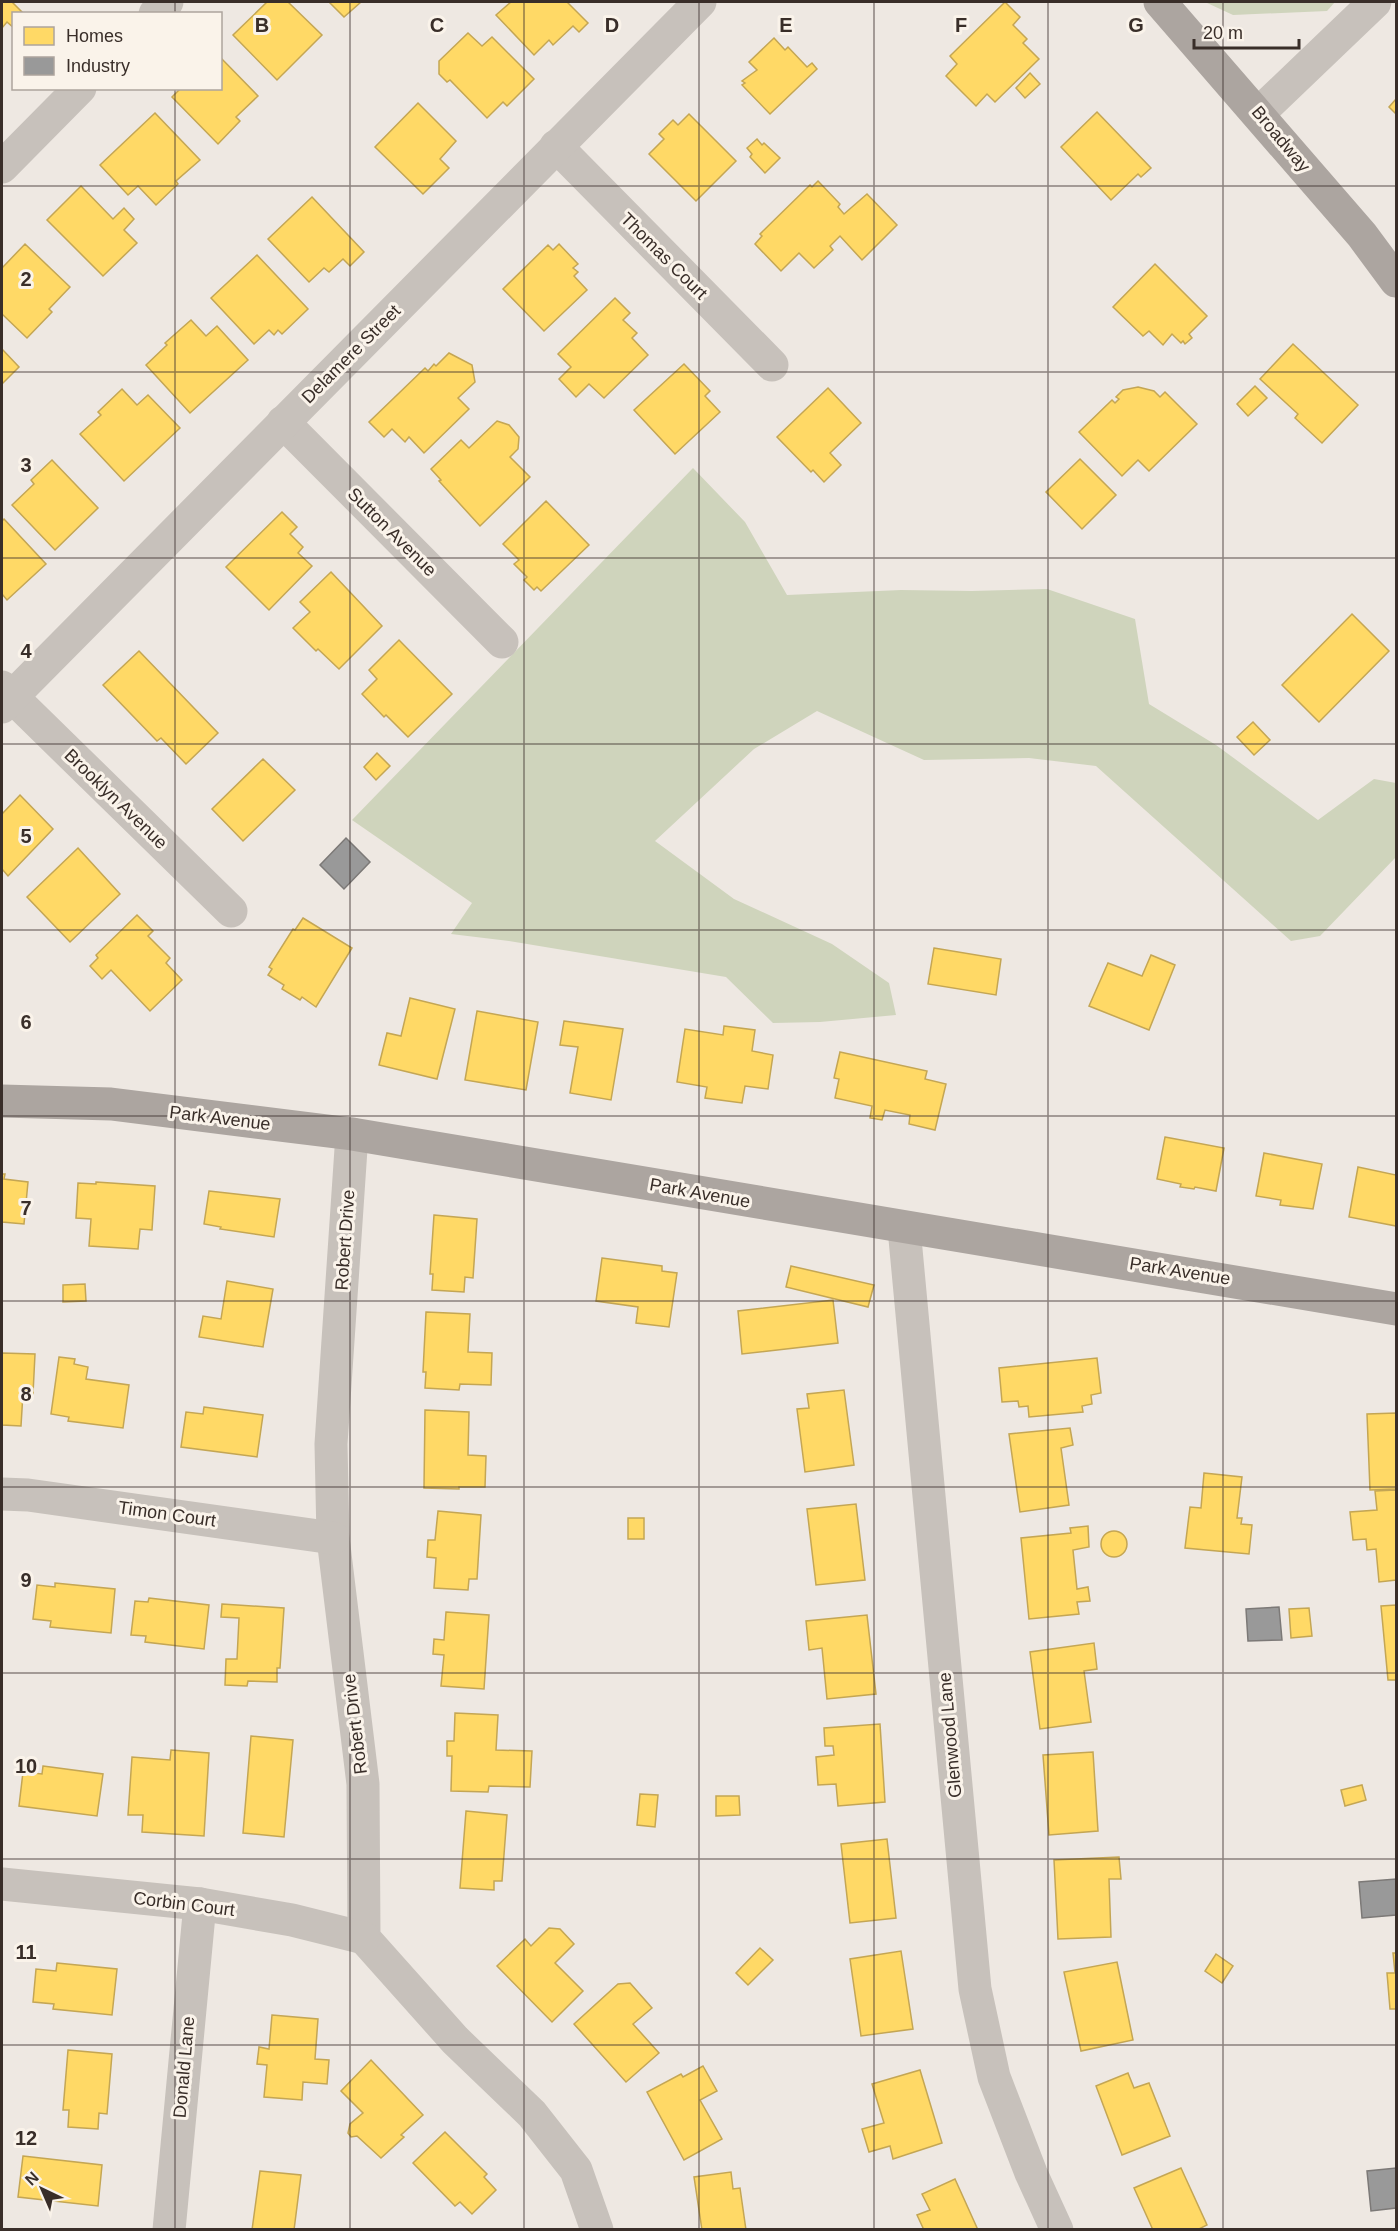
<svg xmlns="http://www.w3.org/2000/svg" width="1398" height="2231" viewBox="0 0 1398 2231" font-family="Helvetica,sans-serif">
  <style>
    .green { fill: #cfd4bc }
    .homes { fill: #ffd966; stroke: #c4a654; stroke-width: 1.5 }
    .industry { fill: #999; stroke: #7c7977; stroke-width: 1.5 }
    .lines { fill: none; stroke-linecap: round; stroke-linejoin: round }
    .minor { stroke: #c7c1bb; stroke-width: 33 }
    .major { stroke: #aca5a0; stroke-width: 33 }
    .grid { fill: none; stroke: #392e29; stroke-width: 1.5; stroke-opacity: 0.55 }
    .labels { text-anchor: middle; stroke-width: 6; stroke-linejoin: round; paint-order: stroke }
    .street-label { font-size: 18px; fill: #392e29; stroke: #faf3ea }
    .grid-label { font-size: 20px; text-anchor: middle; font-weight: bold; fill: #392e29; stroke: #faf3ea; stroke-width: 6; stroke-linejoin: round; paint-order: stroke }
  </style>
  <rect width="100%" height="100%" fill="#eee8e2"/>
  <!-- green -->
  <g class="green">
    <polygon points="1205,2 1335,2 1327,11 1233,15"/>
    <polygon points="693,468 745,522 787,595 901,590 972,591 1047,589 1135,619 1149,704 1216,745 1318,820 1374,779 1396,783 1396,857 1320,936 1291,941 1096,766 1029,758 924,760 817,711 754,749 655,841 734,899 832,944 889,983 896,1015 820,1022 773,1023 726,977 509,941 451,934 472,903 352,820"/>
  </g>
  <!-- homes -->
  <g class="homes">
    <polygon points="2,2 12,2 24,14 14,14 14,28 7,22 2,28"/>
    <polygon points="267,2 288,2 322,35 277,80 233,35"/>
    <polygon points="329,2 361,2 344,17"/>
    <polygon points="511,2 567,2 588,23 579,32 573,26 553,45 549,40 534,55 496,15"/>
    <polygon points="1005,2 1020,17 1013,25 1027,39 1023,43 1039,59 995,102 987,94 976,106 946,76 957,64 950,56"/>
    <polygon points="468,33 482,46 492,37 534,79 507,106 503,102 487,118 450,80 447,82 439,74 439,61"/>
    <polygon points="774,38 785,50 788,47 807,67 812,63 817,69 770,114 742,85 745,83 742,81 757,70 749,62"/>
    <polygon points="220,57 258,96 236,117 240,121 218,144 172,97 181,88 220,88"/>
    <polygon points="1030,73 1040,84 1025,98 1016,88"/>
    <polygon points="1396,99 1396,114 1389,107"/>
    <polygon points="418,103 456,141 440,159 449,168 423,194 375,147"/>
    <polygon points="1097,112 1151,168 1141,177 1138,174 1111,200 1061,147"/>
    <polygon points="155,113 200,160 176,181 178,184 156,205 138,186 128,195 100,165"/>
    <polygon points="689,114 736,161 696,201 649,154 664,139 659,134 673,120 678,125"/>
    <polygon points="757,139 762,145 764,143 780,158 765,173 750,157 752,154 747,148"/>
    <polygon points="818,181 840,204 838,207 844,214 867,194 897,225 862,260 840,236 830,246 833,250 814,268 799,253 781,271 755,244 762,236 760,234 810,185 812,187"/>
    <polygon points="81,186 113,219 124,208 134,219 124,230 137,243 103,276 47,220"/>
    <polygon points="312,197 364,252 350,266 343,259 329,272 324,268 309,282 268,239"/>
    <polygon points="25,244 70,287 49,309 52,312 27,338 2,314 2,268"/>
    <polygon points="559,244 578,264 573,268 578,272 574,276 587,290 544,331 503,289 548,245 553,250"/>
    <polygon points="257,255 308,309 282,334 278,330 274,335 269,330 254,344 211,298"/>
    <polygon points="1155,264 1207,316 1189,334 1192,338 1185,344 1183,341 1181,343 1172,334 1163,345 1149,331 1143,336 1113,307"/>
    <polygon points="615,298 630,313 623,320 637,333 632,338 648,355 604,398 589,384 576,397 559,379 571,367 558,354"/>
    <polygon points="191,320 206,336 217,326 248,360 190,413 146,365 167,345 165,343"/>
    <polygon points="1293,344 1358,405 1322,443 1295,418 1298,414 1260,379"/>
    <polygon points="2,349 19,367 2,384"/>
    <polygon points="449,353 472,365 475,382 458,398 469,409 424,453 409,437 405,442 392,429 384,437 369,422 425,368 428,371 434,364 436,366"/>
    <polygon points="684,364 710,391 705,396 720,412 675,454 634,410"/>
    <polygon points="1255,386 1267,398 1248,416 1237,404"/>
    <polygon points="1138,387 1154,391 1160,397 1165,392 1197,424 1149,471 1138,460 1122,476 1079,432 1112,400 1115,403 1119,399 1116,397 1123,390"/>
    <polygon points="828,388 861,423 830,453 841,465 824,482 813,470 811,472 777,437"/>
    <polygon points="122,389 137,405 148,395 180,428 124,481 80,434 101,415 98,412"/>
    <polygon points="497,421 509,425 519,437 518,449 510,457 530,477 480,526 439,481 441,480 431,469 461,440 469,448"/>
    <polygon points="1080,459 1116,495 1082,529 1046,492"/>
    <polygon points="52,460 98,508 55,550 12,505 34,484 31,480"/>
    <polygon points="546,501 589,545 541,591 537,587 534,590 524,580 527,577 514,564 519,560 503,544"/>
    <polygon points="282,512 297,527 290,534 303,547 298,553 312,566 269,610 226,567"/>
    <polygon points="4,519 46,564 7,600 2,594 2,521"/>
    <polygon points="331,572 382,626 339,669 318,649 316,651 293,628 310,612 300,602"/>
    <polygon points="1352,614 1389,651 1319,722 1282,685"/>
    <polygon points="399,640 452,694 408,737 386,715 384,717 362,694 377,679 369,670"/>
    <polygon points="139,651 218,733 186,764 161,738 157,741 103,685"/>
    <polygon points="1253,722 1270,740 1254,755 1237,737"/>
    <polygon points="377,753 390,766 376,780 364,767"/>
    <polygon points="263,759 295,790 243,841 212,809"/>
    <polygon points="20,795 53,829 8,876 2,869 2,814"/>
    <polygon points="78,848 120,894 70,942 27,897"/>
    <polygon points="137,915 153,931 148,936 170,958 166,963 182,980 150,1011 111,970 102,979 90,966 98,958 96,955"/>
    <polygon points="303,918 352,948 316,1007 302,997 300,1000 282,989 284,985 268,975 272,969 269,967 293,929 295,930"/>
    <polygon points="934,948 1001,959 996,995 928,984"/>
    <polygon points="1151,955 1175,965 1149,1030 1089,1006 1108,963 1142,976"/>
    <polygon points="410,998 455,1009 437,1079 379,1065 387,1033 401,1036"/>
    <polygon points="477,1011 538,1022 526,1090 465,1080"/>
    <polygon points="564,1021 623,1029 611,1100 570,1093 578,1047 560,1045"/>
    <polygon points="724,1026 755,1030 752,1051 773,1055 768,1089 745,1086 742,1103 705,1098 707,1087 677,1082 685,1029 723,1035"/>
    <polygon points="840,1052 927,1071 925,1079 946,1084 935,1130 909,1124 910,1115 885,1110 882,1120 870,1118 872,1106 835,1098 839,1079 834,1078"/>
    <polygon points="1165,1137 1224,1148 1216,1191 1195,1187 1194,1189 1180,1187 1181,1184 1157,1179"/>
    <polygon points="1264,1153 1322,1164 1313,1209 1280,1205 1281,1200 1256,1196"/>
    <polygon points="1358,1167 1396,1175 1396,1226 1349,1217"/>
    <polygon points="2,1174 5,1174 4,1179 28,1182 24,1224 2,1222"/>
    <polygon points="96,1182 155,1186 152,1230 140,1229 138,1249 89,1246 91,1219 76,1218 78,1183 96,1184"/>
    <polygon points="209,1191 280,1199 274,1237 220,1229 221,1227 204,1224"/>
    <polygon points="434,1215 477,1219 473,1278 465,1277 464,1292 432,1290 433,1274 430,1274"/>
    <polygon points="602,1258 662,1266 662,1271 677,1273 669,1327 636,1323 638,1307 596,1301"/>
    <polygon points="791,1266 874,1285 868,1307 786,1287"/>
    <polygon points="227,1281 273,1289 263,1347 199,1337 203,1316 221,1319"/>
    <polygon points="85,1284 86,1301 63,1302 63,1285"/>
    <polygon points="833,1300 838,1343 742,1354 738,1311"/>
    <polygon points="426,1312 470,1314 468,1352 492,1353 491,1385 460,1384 459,1390 425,1388 426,1372 423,1372"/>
    <polygon points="2,1353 35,1354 33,1394 23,1393 21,1426 2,1425"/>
    <polygon points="59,1357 75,1359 74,1364 88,1367 86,1379 129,1385 123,1428 68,1421 69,1417 51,1414"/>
    <polygon points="1097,1358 1101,1393 1091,1395 1092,1404 1082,1406 1083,1412 1029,1417 1028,1406 1019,1407 1018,1401 1002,1402 999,1368"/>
    <polygon points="844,1390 854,1465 805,1472 797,1409 809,1408 807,1394"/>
    <polygon points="204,1407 263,1415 257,1457 181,1447 186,1412 203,1414"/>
    <polygon points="425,1410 469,1412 468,1455 486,1456 485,1487 459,1487 459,1489 424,1488"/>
    <polygon points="1396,1413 1396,1489 1370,1490 1367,1414"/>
    <polygon points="1070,1428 1073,1445 1061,1448 1069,1505 1020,1512 1009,1434"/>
    <polygon points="1204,1473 1242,1477 1237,1518 1242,1518 1241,1524 1252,1525 1249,1554 1185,1548 1190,1507 1201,1508"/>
    <polygon points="1396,1490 1396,1580 1379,1582 1376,1549 1367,1550 1366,1539 1353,1540 1350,1512 1377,1510 1375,1491"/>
    <polygon points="856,1504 865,1580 816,1585 807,1509"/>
    <polygon points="438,1511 481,1515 477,1579 469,1579 468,1590 434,1588 436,1558 427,1557 428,1540 435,1540"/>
    <rect x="628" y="1518" width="16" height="21"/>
    <polygon points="1088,1526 1089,1547 1073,1550 1077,1589 1088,1587 1090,1601 1077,1602 1079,1614 1029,1619 1021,1538 1071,1533 1070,1528"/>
    <circle cx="1114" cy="1544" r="13"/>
    <polygon points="55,1583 115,1589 111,1633 50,1627 51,1621 33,1619 37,1585 55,1587"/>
    <polygon points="149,1598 209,1605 204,1649 145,1642 146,1636 131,1635 135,1601 148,1602"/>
    <polygon points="222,1604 284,1608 280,1668 277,1668 277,1682 248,1681 247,1686 225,1685 226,1659 237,1659 239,1618 221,1617"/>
    <polygon points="1396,1605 1396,1680 1388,1680 1381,1606"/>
    <polygon points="1309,1608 1312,1636 1291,1638 1289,1609"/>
    <polygon points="446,1612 489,1615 484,1689 441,1686 444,1655 433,1654 434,1639 444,1640"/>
    <polygon points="867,1615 876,1694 827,1699 822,1648 809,1650 806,1621"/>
    <polygon points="1094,1643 1097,1669 1084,1671 1091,1722 1040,1729 1030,1652"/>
    <polygon points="455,1713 498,1715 496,1750 532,1751 530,1787 489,1786 488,1792 451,1791 452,1756 447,1756 447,1741 454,1741"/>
    <polygon points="880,1724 885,1802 838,1806 836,1784 818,1785 816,1757 834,1755 833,1746 825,1746 824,1728"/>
    <polygon points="251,1736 293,1740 284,1837 243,1833"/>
    <polygon points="171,1750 209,1753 204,1836 142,1832 143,1815 128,1815 132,1757 170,1760"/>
    <polygon points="1093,1752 1098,1831 1049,1835 1043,1755"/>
    <polygon points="43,1766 103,1774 97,1816 19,1806 23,1772 42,1774"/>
    <polygon points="1362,1785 1366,1800 1345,1806 1341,1790"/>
    <polygon points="640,1794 658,1795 655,1827 637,1825"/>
    <polygon points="716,1796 739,1796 740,1815 716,1816"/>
    <polygon points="466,1811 507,1815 502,1881 494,1881 494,1890 460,1888"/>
    <polygon points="887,1839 896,1918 850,1923 841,1844"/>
    <polygon points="1119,1857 1121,1879 1109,1879 1111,1937 1058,1939 1054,1860"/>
    <polygon points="549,1928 560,1929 574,1944 555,1963 583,1991 552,2022 497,1966 525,1939 531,1946"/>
    <polygon points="760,1948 773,1960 748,1985 736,1973"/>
    <polygon points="901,1951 913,2029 861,2036 850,1959"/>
    <polygon points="1393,1953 1396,1953 1396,2009 1390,2009 1387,1973 1395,1973"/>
    <polygon points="1216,1954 1233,1966 1222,1983 1205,1971"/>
    <polygon points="1117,1962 1133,2040 1081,2051 1064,1972"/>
    <polygon points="57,1963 117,1969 112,2015 53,2009 54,2004 33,2002 36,1969 56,1971"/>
    <polygon points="630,1983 652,2008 633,2024 659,2053 626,2082 574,2024 618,1984"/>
    <polygon points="272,2015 318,2019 315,2059 329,2060 327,2084 303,2082 302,2100 264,2097 267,2065 257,2064 259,2047 269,2049"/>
    <polygon points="68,2050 112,2054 107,2114 99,2113 98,2129 68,2127 69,2110 63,2110"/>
    <polygon points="371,2060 423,2115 401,2135 404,2137 381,2158 357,2136 351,2137 348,2133 350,2124 363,2113 341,2091"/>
    <polygon points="703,2066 717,2091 700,2100 722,2139 684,2160 647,2092 681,2074 683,2077"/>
    <polygon points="920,2070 942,2143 893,2159 890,2146 869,2152 862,2129 884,2123 872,2084"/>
    <polygon points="1128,2073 1134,2088 1149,2083 1170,2136 1122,2155 1096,2086"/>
    <polygon points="445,2132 487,2174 484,2177 496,2190 472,2214 460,2202 455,2206 413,2163"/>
    <polygon points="23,2156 102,2165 98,2206 18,2197"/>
    <polygon points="1181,2168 1207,2225 1197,2230 1153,2230 1134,2188"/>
    <polygon points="260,2171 301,2175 294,2230 252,2230"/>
    <polygon points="731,2172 733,2189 740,2188 746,2230 702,2230 694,2177"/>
    <polygon points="955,2179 978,2230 924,2230 917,2215 930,2210 922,2194"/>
  </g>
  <!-- industry -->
  <g class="industry">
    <polygon points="346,838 370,862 344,889 320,865"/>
    <polygon points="1279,1607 1282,1640 1248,1641 1246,1609"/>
    <polygon points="1396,1879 1396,1915 1362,1918 1359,1882"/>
    <polygon points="1396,2168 1396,2208 1371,2211 1367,2171"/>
  </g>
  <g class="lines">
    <!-- minor -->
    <g class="minor">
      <polyline points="155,14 167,2"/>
      <polyline points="1259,113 1375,2"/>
      <polyline points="556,146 772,365"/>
      <polyline points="2,167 80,88"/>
      <polyline points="283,422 502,642"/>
      <polyline points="2,687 231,911"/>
      <polyline points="2,707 700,2"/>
      <polyline points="352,1134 331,1444 333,1538 363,1784 364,1938 455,2040 532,2114 576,2170 597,2230"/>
      <polyline points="904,1228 975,1989 994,2077 1031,2173 1057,2230"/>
      <polyline points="2,1494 28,1495 333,1538"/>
      <polyline points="2,1884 200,1904 292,1920 364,1938"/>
      <polyline points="169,2230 200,1904"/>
    </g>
    <!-- major -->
    <g class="major">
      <polyline points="1160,2 1362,235 1396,281"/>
      <polyline points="2,1101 111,1104 352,1134 1396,1309"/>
    </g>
  </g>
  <!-- grid -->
  <path class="grid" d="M175,2V14M350,2V2230M524,2V2230M699,2V2230M874,2V2230M1048,2V2230M1223,2V2230M175,88V2230M2,186H1396M2,372H1396M2,558H1396M2,744H1396M2,930H1396M2,1116H1396M2,1301H1396M2,1487H1396M2,1673H1396M2,1859H1396M2,2045H1396"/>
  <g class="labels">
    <!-- street labels -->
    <g class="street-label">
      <text transform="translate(1281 139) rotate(50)" y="6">Broadway</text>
      <text transform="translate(664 256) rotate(45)" y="6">Thomas Court</text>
      <text transform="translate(351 354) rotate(-45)" y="6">Delamere Street</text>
      <text transform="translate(392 532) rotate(45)" y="6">Sutton Avenue</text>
      <text transform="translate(116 799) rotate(44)" y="6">Brooklyn Avenue</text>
      <text transform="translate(220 1118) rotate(7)" y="6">Park Avenue</text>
      <text transform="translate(700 1193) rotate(10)" y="6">Park Avenue</text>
      <text transform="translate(345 1240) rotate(-86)" y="6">Robert Drive</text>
      <text transform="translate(1180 1271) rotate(9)" y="6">Park Avenue</text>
      <text transform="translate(167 1514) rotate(8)" y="6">Timon Court</text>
      <text transform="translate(355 1724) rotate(-97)" y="6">Robert Drive</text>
      <text transform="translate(950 1735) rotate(-95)" y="6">Glenwood Lane</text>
      <text transform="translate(184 1904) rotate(7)" y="6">Corbin Court</text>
      <text transform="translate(184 2067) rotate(-85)" y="6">Donald Lane</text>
    </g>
  </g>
  <g class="grid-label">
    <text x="262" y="32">B</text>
    <text x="437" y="32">C</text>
    <text x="612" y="32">D</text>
    <text x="786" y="32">E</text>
    <text x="961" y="32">F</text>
    <text x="1136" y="32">G</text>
    <text x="26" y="286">2</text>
    <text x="26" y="472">3</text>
    <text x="26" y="658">4</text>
    <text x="26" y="843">5</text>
    <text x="26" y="1029">6</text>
    <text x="26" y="1215">7</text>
    <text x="26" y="1401">8</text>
    <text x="26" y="1587">9</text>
    <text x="26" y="1773">10</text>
    <text x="26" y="1959">11</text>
    <text x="26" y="2145">12</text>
  </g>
  <!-- border -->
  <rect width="1398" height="2231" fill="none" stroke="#392e29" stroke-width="6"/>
  <!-- legend -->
  <rect x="12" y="12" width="210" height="78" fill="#faf3ea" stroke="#ada49d" stroke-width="1.5"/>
  <rect x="24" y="27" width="30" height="18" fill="#ffd966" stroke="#ada49d" stroke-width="1.5"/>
  <text x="66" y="42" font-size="18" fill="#392e29">Homes</text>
  <rect x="24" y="57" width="30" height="18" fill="#999999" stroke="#ada49d" stroke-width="1.5"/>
  <text x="66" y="72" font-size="18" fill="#392e29">Industry</text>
  <!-- north arrow -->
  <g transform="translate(42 2189) rotate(316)" stroke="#faf3ea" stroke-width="4.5" paint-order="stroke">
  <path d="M0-4.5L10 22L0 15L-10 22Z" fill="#392e29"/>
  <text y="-9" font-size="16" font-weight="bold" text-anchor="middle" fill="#392e29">N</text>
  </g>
  <!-- scale -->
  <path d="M1194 39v9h105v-9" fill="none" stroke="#392e29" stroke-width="3"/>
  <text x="1203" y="39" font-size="18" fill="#392e29" stroke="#faf3ea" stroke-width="4.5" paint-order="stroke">20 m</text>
</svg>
